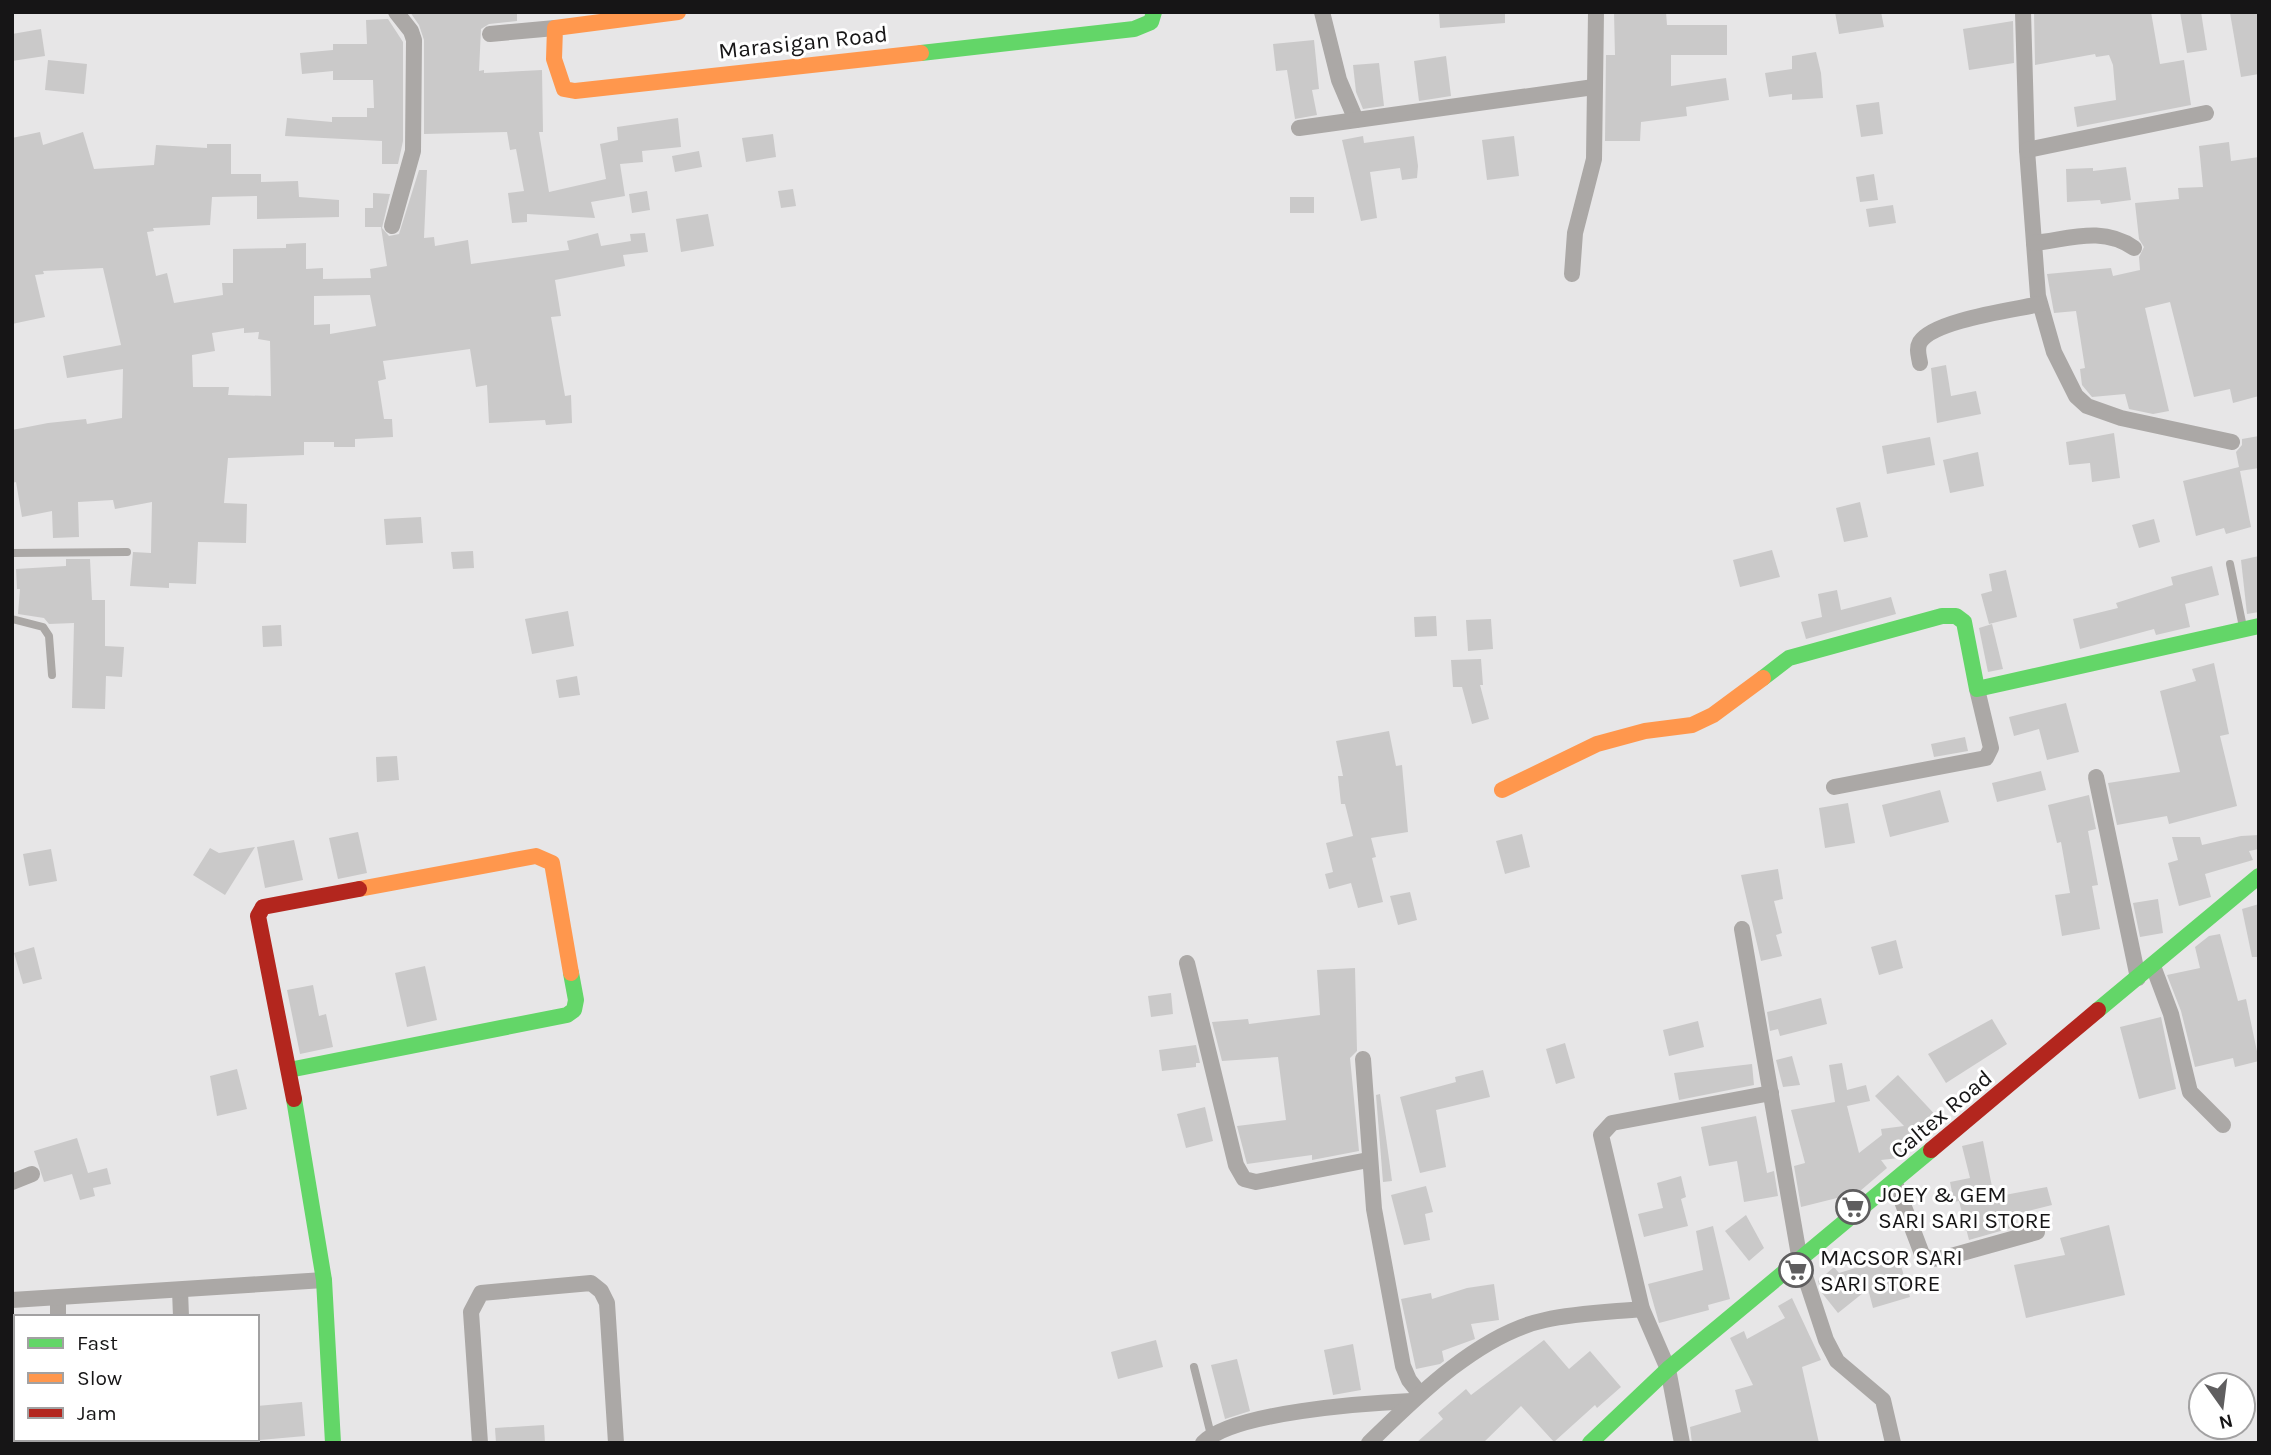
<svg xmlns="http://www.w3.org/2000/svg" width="2271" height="1455" viewBox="0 0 2271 1455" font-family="Karla,sans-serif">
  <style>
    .building { fill: #cac9c9; fill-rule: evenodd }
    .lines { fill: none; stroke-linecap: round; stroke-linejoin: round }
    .lane { stroke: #aba8a6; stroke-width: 8 }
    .street { stroke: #aba8a6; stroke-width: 16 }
    .fast { stroke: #63d668; stroke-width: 16 }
    .slow { stroke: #ff974d; stroke-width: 16 }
    .jam { stroke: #b3261e; stroke-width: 16 }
    .labels { text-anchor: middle; stroke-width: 6; stroke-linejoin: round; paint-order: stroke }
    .street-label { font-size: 23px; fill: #161516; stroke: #fff }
    .poi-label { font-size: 23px; fill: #161516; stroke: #fff; text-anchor: start }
  </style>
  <rect width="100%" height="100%" fill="#e7e6e7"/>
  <!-- building -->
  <g class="building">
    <polygon points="410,12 517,12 517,21 489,24 481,29 479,71 484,70 484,73 542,70 543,132 539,132 549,192 606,179 600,144 618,140 617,127 678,118 681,147 642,151 643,162 620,164 625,196 591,202 595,218 527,214 527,222 512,223 508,193 524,191 516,149 510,150 507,132 424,134 424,40 419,25"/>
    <polygon points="1439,12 1505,12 1505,23 1440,28"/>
    <polygon points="1614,12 1666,12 1667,25 1727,25 1727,55 1671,55 1671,86 1726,78 1729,100 1686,107 1687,116 1641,122 1640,141 1605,141 1606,55 1615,55"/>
    <polygon points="1835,12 1881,12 1884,27 1839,34"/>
    <polygon points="2034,12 2151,12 2160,64 2184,60 2191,105 2077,127 2074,107 2116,100 2113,65 2109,55 2096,57 2095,54 2035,65"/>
    <polygon points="2180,12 2201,12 2207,50 2187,53"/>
    <polygon points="2259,12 2259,74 2241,77 2230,13"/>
    <polygon points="388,19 403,42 403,141 398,164 382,164 382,141 285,136 287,118 332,122 332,117 367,117 367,108 374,108 373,80 333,80 333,71 302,74 300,53 333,50 333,44 367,44 366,20"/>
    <polygon points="2013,21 2014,63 1969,70 1963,29"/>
    <polygon points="41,29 45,56 12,61 12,34"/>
    <polygon points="1314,40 1319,89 1312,90 1317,115 1295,119 1287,70 1276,71 1273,44"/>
    <polygon points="1816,52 1821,73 1823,98 1792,100 1792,94 1769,97 1765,73 1792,69 1792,56"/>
    <polygon points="1446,56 1451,96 1419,101 1414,61"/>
    <polygon points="48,60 87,64 84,94 45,90"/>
    <polygon points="1379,63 1384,106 1363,109 1356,92 1353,65"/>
    <polygon points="1879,102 1883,134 1861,137 1856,105"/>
    <path d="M40,132L43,145L83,132L94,169L154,165L156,145L207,148V144H231V174H261V182L298,181L299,197L339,200V217L257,219V196L212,197L210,225L153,228L154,231L147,232L156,276L167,273L174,303L223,295L222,283H233V249L286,248V244L306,243V269L323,268V279L371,278L370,269L387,266L381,227H365V208H373V193L390,194L382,228L389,236L399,234L419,170H427L424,238L434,237L435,246L468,240L471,264L569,250L567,241L598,233L601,246L631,241L630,234L645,233L648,252L623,255L625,266L555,280L561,316L551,317L565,396L571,395L572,423L546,425L545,420L489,423L487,385L476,387L470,349L383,361L386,379L378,381L384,419H392L393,437L355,439V447H334V442H304V455L228,458L224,503L247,504L246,543L198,542L196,584L169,583V588L130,586L133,552L151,553L152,502L115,509L113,500L78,502L79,537L53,538L52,511L22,517L16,482L12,483V430L48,423L86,419L87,424L122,418L123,369L67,378L63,356L121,345L103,268L43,271L44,274L35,275L45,317L12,324V138ZM370,295L376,326L330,334V324L314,325V296ZM244,328V333L259,332L258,339L270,341L271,396L228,395L229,387H193L192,355L215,351L212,333Z"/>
    <polygon points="773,134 776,157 746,162 742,138"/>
    <polygon points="1363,136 1364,143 1414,136 1418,166 1417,178 1402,180 1400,168 1370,172 1377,218 1361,221 1342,140"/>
    <polygon points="1514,136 1519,176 1487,180 1482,140"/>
    <polygon points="2229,142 2231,161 2259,157 2259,396 2233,403 2230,389 2194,397 2170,302 2145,308 2169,411 2153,414 2129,409 2125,394 2092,397 2082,385 2080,369 2085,368 2076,311 2054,313 2047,274 2111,268 2113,276 2140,270 2139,257 2144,247 2139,239 2135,203 2179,199 2178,188 2203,187 2199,146"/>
    <polygon points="699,151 702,167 675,172 672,156"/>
    <polygon points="2126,167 2131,200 2101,204 2100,200 2067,202 2066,169 2093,168 2093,171"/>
    <polygon points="1874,174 1878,200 1860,202 1856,177"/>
    <polygon points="793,189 796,206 781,208 778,191"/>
    <polygon points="647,191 650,210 632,213 629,194"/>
    <rect x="1290" y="197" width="24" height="16"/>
    <polygon points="1893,205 1896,223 1869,227 1866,209"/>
    <polygon points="708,214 714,246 681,252 676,219"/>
    <polygon points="1946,365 1951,396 1976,391 1981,414 1937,423 1931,368"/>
    <polygon points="2114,433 2120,478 2092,482 2090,463 2069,465 2066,442"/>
    <polygon points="2259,436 2259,468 2240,471 2251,527 2226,534 2224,528 2196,536 2183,481 2239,467 2236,452 2242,445 2242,439"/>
    <polygon points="1930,437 1935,465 1887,474 1882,446"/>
    <polygon points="1978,452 1984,486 1950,493 1943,460"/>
    <polygon points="1860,502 1868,537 1844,542 1836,508"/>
    <polygon points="421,517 423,543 386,545 384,519"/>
    <polygon points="2154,519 2160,542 2139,548 2132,525"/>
    <polygon points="1772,550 1780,577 1740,587 1733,560"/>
    <polygon points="473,551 474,568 453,569 451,552"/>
    <polygon points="2259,556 2259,612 2247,614 2241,560"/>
    <polygon points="66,559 90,559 92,600 105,600 105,646 124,647 122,677 106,676 105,709 72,708 74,623 49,624 44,618 18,614 20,589 17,589 16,569 66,566"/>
    <polygon points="2212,566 2219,595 2185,604 2190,627 2156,635 2154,629 2080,649 2073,619 2118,608 2116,603 2173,585 2171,577"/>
    <polygon points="2006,570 2017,617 1989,624 1981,594 1992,591 1989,574"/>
    <polygon points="1837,590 1841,610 1891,597 1896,614 1806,639 1801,622 1822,617 1818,594"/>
    <polygon points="568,611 574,646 532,654 525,619"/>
    <polygon points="1436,616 1437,636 1415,637 1414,617"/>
    <polygon points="1491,619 1493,649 1468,651 1466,620"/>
    <polygon points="1992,624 2003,669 1988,672 1979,628"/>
    <polygon points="281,625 282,646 263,647 262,626"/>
    <polygon points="1481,659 1483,685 1480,685 1489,719 1472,724 1462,687 1453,687 1451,660"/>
    <polygon points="2214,663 2229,734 2220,736 2237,806 2169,824 2167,816 2117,825 2108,783 2180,772 2160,691 2196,681 2192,669"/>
    <polygon points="577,676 580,695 559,698 556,680"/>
    <polygon points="2066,703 2079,752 2047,760 2039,729 2014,736 2009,717"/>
    <polygon points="1389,731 1396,766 1402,765 1408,832 1371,838 1376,857 1372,858 1383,902 1358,908 1351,883 1329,889 1325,874 1333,872 1326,843 1353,836 1345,804 1341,804 1338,776 1343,776 1336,741"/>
    <polygon points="1965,737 1968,751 1934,757 1931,744"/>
    <polygon points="397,756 399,780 377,782 376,757"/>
    <polygon points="2041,771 2046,790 1997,802 1992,783"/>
    <polygon points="1940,790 1949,822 1890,837 1882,805"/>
    <polygon points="2089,795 2096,829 2088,831 2098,885 2092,886 2100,929 2062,936 2055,895 2070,893 2061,842 2057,843 2048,805"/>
    <polygon points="1848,803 1855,843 1825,848 1819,808"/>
    <polygon points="358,832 367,873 338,879 329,838"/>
    <polygon points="1522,834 1530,867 1505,874 1496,841"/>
    <polygon points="2259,835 2259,849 2249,851 2253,860 2205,874 2211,897 2179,906 2168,863 2178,860 2172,837 2200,837 2202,845 2241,836"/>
    <polygon points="294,840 303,880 265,888 257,847"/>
    <polygon points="255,847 225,895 193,875 210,848 219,853"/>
    <polygon points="51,849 57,881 29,886 23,854"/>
    <polygon points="1778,869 1783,899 1774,901 1782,933 1776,935 1782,956 1761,961 1741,875"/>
    <polygon points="1410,892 1417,920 1398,925 1390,896"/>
    <polygon points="2158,899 2163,933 2140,937 2133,903"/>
    <polygon points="2259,904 2259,957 2252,957 2242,909"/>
    <polygon points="2220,934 2238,1001 2246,999 2259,1061 2235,1067 2233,1058 2195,1067 2181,1011 2167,975 2200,968 2195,947 2209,936"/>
    <polygon points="1896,940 1903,968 1879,975 1871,947"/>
    <polygon points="34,947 42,979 23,984 14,953"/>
    <polygon points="425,966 437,1020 407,1027 395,973"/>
    <polygon points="1355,968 1357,1051 1350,1058 1359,1151 1312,1160 1312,1155 1247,1164 1237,1126 1286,1120 1278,1057 1222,1061 1212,1022 1248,1019 1249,1024 1320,1015 1317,970"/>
    <polygon points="313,985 319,1016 326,1014 333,1047 300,1054 287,990"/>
    <polygon points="1171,993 1173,1014 1151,1017 1148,996"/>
    <polygon points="1821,998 1827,1024 1780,1036 1778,1029 1770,1031 1767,1012"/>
    <polygon points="2161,1017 2176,1089 2139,1099 2120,1027"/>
    <polygon points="1992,1019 2007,1044 1946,1083 1928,1054"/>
    <polygon points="1698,1021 1704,1047 1669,1056 1663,1030"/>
    <polygon points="1565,1043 1575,1078 1556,1084 1546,1049"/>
    <polygon points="1196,1045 1200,1063 1196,1063 1196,1067 1162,1071 1159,1050"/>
    <polygon points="1792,1056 1800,1085 1783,1087 1776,1060"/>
    <polygon points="1842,1063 1847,1090 1866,1085 1870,1101 1847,1106 1859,1153 1882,1135 1881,1129 1904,1126 1875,1096 1898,1075 1941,1121 1899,1158 1881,1160 1887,1168 1846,1203 1841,1197 1801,1207 1794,1166 1805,1163 1791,1110 1835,1102 1829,1065"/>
    <polygon points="1752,1064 1754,1085 1679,1100 1674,1073"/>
    <polygon points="237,1069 247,1109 217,1116 210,1076"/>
    <polygon points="1483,1070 1490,1097 1436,1110 1446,1167 1420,1173 1400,1097 1456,1082 1455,1077"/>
    <polygon points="1380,1094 1392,1181 1383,1182 1376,1095"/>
    <polygon points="1205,1107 1213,1141 1186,1148 1177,1114"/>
    <polygon points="1756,1116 1767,1173 1774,1171 1778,1196 1744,1202 1737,1161 1709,1166 1701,1127"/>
    <polygon points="77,1138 88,1173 107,1168 111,1184 93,1188 95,1196 80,1200 72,1174 44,1182 34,1151"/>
    <polygon points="1983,1141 1994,1197 2047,1187 2052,1205 2008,1216 2011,1228 1969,1240 1959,1201 1954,1202 1950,1182 1970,1178 1962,1146"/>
    <polygon points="1681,1176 1686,1197 1681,1199 1688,1226 1644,1237 1638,1214 1663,1208 1657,1183"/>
    <polygon points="1426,1186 1433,1212 1425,1214 1430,1240 1404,1245 1391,1195"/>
    <polygon points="1746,1215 1764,1248 1749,1261 1725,1231"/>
    <polygon points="2109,1225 2125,1295 2026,1318 2014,1265 2065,1255 2060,1238"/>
    <polygon points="1713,1226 1730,1299 1708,1305 1709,1310 1659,1323 1648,1284 1703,1270 1696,1231"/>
    <polygon points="1898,1255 1910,1297 1873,1308 1868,1289 1838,1313 1822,1293 1818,1281 1834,1267 1839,1273"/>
    <polygon points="1494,1284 1499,1320 1471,1324 1475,1339 1442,1351 1444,1361 1440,1364 1416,1369 1401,1299 1431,1293 1432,1299 1467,1288"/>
    <polygon points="1792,1298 1821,1360 1802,1367 1819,1443 1692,1443 1690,1427 1741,1412 1735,1390 1753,1385 1730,1338 1744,1331 1747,1339 1785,1318 1778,1306"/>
    <polygon points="1156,1340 1163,1367 1118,1379 1111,1352"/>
    <polygon points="1544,1340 1569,1369 1590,1351 1621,1387 1597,1408 1595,1405 1554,1442 1521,1406 1483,1443 1416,1443 1443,1419 1438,1413 1466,1389 1471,1395"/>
    <polygon points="1353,1344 1361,1390 1333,1395 1324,1350"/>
    <polygon points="1237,1359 1250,1411 1225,1419 1211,1365"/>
    <polygon points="302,1402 305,1436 260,1440 257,1406"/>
    <polygon points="544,1425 545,1443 496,1443 495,1428"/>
  </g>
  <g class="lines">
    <!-- lane -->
    <g class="lane">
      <polyline points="12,553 127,552"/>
      <polyline points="2230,564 2243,627"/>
      <polyline points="12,619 43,627 49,636 52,675"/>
      <polyline points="1194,1367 1211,1435"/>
    </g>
    <!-- street -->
    <g class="street">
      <polyline points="1322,12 1339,80 1356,120"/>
      <polyline points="2023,12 2027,150 2038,296 2054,352 2076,396 2087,406 2121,418 2232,442"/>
      <polyline points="490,34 555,28"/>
      <polyline points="1299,128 1594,87"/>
      <polyline points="2027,150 2206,113"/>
      <polyline points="392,226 413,151 414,40 411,31 396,12"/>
      <path d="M2034,243C2070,239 2102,226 2134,248"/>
      <polyline points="1572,274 1575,233 1594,159 1596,12"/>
      <path d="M1920,363C1919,356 1916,349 1920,342C1934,320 2014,310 2040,304"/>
      <polyline points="2096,777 2138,978"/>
      <polyline points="1834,787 1986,758 1991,748 1977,689"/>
      <polyline points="1742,929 1800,1261 1826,1340 1837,1361 1883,1400 1893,1443"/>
      <polyline points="1187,963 1236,1165 1244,1179 1256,1182 1368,1160"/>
      <polyline points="2153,966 2171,1014 2190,1092 2223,1125"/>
      <polyline points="1363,1059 1374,1209 1403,1366 1409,1380 1420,1394"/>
      <polyline points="12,1182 32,1174"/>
      <polyline points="1895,1183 1922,1254 1928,1259 1944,1258 2037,1232"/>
      <polyline points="180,1290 181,1317"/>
      <polyline points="58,1298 58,1317"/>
      <polyline points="12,1300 324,1280"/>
      <polyline points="64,1439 64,1443"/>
      <polyline points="185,1439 186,1443"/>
      <polyline points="480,1443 471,1312 481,1293 591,1283 601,1291 607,1303 616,1443"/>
      <path d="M1203,1443C1232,1412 1367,1403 1411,1401"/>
      <path d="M1369,1443C1416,1397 1479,1334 1545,1320C1576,1313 1610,1312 1642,1309"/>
      <polyline points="1682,1443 1668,1369 1642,1309 1601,1135 1612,1123 1771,1093"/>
    </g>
    <!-- fast -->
    <g class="fast">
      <polyline points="921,53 1134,29 1151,22 1154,12"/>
      <polyline points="1763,678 1789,658 1942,616 1956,616 1964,622 1977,689 2259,626"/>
      <polyline points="2098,1010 2259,876"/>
      <polyline points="289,1070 567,1015 574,1010 576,1000 571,973"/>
      <polyline points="294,1099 324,1280 333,1443"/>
      <polyline points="1590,1443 1668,1369 1931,1150"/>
    </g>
    <!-- slow -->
    <g class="slow">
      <polyline points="678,12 555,28 554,59 564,89 575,91 921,53"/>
      <polyline points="1502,790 1597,744 1645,731 1692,725 1713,715 1763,678"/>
      <polyline points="359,889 536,856 552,863 571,973"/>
    </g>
    <!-- jam -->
    <g class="jam">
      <polyline points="294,1099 258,916 263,907 359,889"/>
      <polyline points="1931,1150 2098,1010"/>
    </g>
  </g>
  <!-- icons -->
  <defs>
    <g id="supermarket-ring" transform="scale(1.75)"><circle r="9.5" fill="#fff" stroke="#5f5e5f" stroke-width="1.5"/><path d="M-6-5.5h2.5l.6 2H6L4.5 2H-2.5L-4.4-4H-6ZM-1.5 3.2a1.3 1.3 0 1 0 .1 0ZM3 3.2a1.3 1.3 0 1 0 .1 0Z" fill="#5f5e5f"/></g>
  </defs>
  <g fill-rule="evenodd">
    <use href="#supermarket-ring" x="1853" y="1207"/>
    <use href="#supermarket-ring" x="1796" y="1270"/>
  </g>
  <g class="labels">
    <!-- street labels -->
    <g class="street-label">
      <text transform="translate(803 42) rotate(-6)" y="8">Marasigan Road</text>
      <text transform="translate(1941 1114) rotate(-40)" y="8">Caltex Road</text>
    </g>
    <!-- poi labels -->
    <g class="poi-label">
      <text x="1878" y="1202">JOEY &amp; GEM<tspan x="1878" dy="26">SARI SARI STORE</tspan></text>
      <text x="1820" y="1265">MACSOR SARI<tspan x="1820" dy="26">SARI STORE</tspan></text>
    </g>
  </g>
  <!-- border -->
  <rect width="2271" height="1455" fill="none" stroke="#161516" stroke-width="28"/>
  <!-- legend -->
  <rect x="14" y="1315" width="245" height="126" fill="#ffffff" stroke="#a2a1a2" stroke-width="2"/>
  <rect x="28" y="1338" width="35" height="10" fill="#63d668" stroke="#a2a1a2" stroke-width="2"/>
  <text x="77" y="1350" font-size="21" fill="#161516">Fast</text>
  <rect x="28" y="1373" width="35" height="10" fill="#ff974d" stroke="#a2a1a2" stroke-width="2"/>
  <text x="77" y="1385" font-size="21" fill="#161516">Slow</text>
  <rect x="28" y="1408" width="35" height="10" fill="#b3261e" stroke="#a2a1a2" stroke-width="2"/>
  <text x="77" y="1420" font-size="21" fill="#161516">Jam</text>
  <!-- north arrow -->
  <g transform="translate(2222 1406) rotate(166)"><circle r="33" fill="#ffffff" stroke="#a2a1a2" stroke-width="2"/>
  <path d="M0-5L12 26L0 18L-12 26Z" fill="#5f5e5f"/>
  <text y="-10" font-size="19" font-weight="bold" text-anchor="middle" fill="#161516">N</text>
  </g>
</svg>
